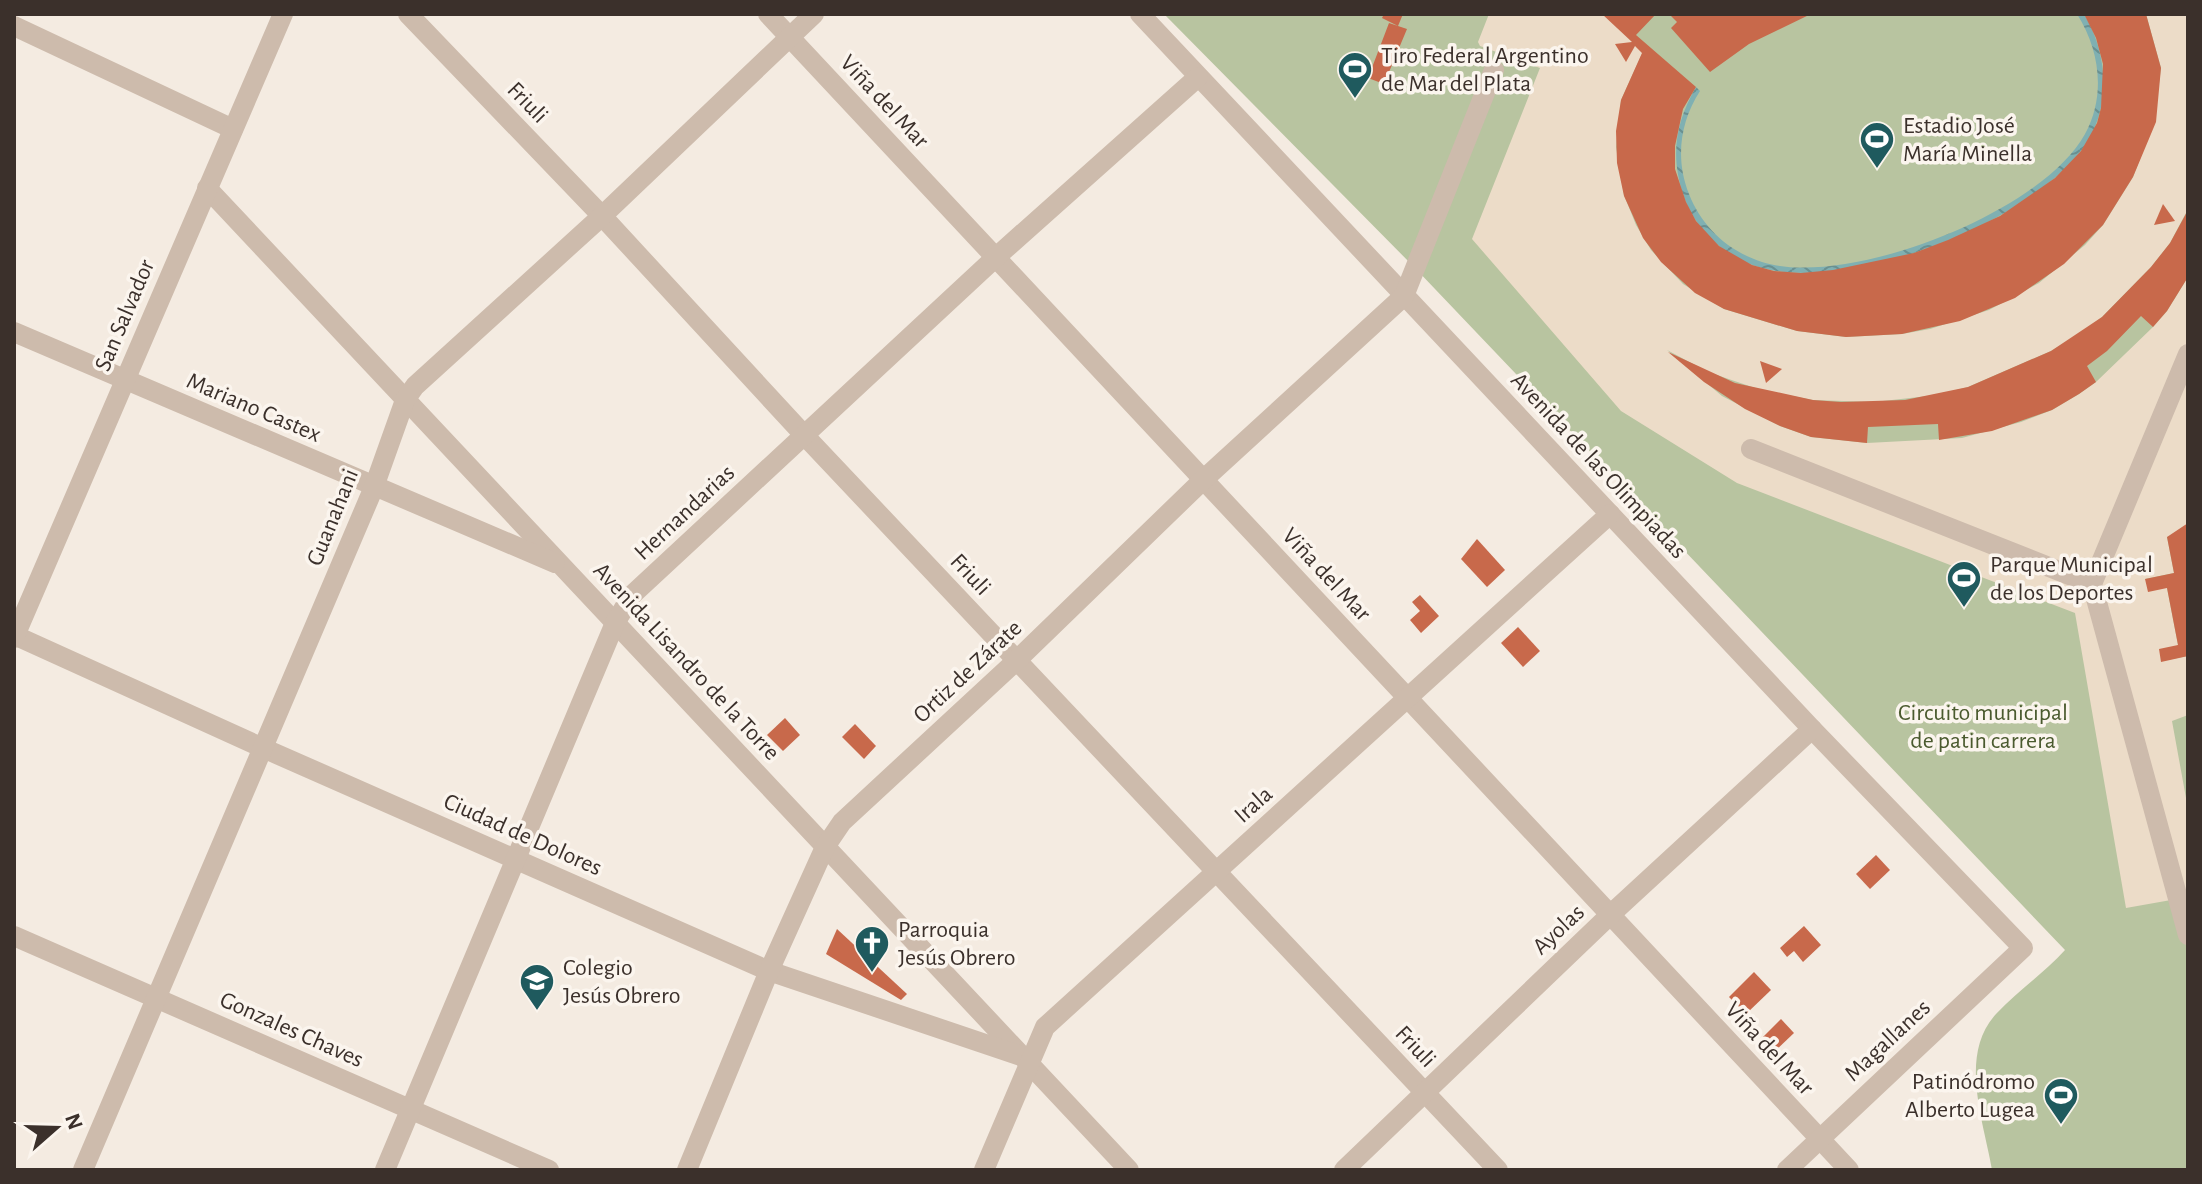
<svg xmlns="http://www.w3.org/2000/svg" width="2202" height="1184" viewBox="0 0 2202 1184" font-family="'Alegreya Sans',sans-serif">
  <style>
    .green { fill: #b8c4a0 }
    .plaza { fill: #ecdcc8 }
    .water { fill: url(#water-waves) }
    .building { fill: #c8694b }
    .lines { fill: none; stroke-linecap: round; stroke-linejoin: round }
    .minor { stroke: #cdbbac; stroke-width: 20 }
    .labels { text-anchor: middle; stroke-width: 7; stroke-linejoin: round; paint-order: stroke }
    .poi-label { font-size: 24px; fill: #3b302b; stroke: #fbf5ee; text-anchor: start }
    .street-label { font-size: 24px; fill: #3b302b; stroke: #fbf5ee }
    .park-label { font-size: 24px; fill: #4a5a2e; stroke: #fbf5ee }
  </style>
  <defs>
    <pattern id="water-waves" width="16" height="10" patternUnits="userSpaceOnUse" patternTransform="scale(2)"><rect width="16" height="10" fill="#7fb0b2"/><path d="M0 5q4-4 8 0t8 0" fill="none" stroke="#699091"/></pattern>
  </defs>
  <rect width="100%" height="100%" fill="#f4ebe1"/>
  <!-- green -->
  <path class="green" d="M1164,14H2188V1170H1992C1984,1122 1958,1055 1996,1014C2018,991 2044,973 2065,950L1415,268Z"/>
  <!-- plaza -->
  <polygon class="plaza" points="1489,14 1611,14 1645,47 1621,100 1616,147 1624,195 1636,225 1651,250 1683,284 1724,309 1797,331 1846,337 1902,334 1930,329 1989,310 2039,283 2085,245 2103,225 2133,177 2154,123 2161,68 2146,14 2188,14 2188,209 2170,243 2151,267 2102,317 2079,334 2051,351 1968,387 1937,395 1874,402 1813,400 1761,390 1708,372 1667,350 1722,396 1780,426 1811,437 1867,443 1962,438 2021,422 2052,410 2079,394 2096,382 2153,327 2167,311 2188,277 2188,533 2167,537 2174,573 2145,579 2167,588 2178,645 2162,661 2188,656 2188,715 2172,721 2188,809 2188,897 2126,908 2075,613 1737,483 1621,411 1472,239 1540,68 1480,46 1478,42"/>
  <!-- water -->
  <path class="water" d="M2077,14H2084C2109,55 2112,111 2081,151C2025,224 1852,292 1762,268C1727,259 1696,231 1684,197C1670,157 1675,123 1696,87L1700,91C1680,122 1675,159 1689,194C1702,227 1728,251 1762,262C1846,289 2042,213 2085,134C2106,96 2100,50 2077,14Z"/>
  <!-- building -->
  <g class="building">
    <polygon points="1384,14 1403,14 1398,26 1407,29 1384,84 1368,78 1389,23 1398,26 1382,18"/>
    <polygon points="1602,14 1656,14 1636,35 1696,87 1683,109 1675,146 1675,169 1686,202 1696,221 1719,246 1752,265 1774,271 1801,273 1833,270 1914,253 1948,240 2000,216 2055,178 2081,151 2097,123 2101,108 2103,64 2096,38 2084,14 2146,14 2161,68 2156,122 2133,177 2103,225 2064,264 2015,298 1960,321 1902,334 1846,337 1797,331 1724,309 1695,293 1661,262 1643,238 1624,196 1617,163 1616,131 1621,100 1642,53 1635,46 1626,62 1615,44 1632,42"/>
    <polygon points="1669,14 1811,14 1749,44 1710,72 1671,28 1677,22"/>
    <polygon points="2163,204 2175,221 2154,225"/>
    <polygon points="2188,210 2188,277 2167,311 2153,327 2141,316 2107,351 2087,366 2096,382 2079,394 2052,410 1992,431 1939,440 1938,424 1868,427 1867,443 1811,437 1780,426 1745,409 1704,382 1668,352 1735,383 1813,400 1841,402 1905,400 1968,387 2051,351 2102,317 2151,267 2170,243"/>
    <polygon points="1760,361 1782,369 1766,383"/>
    <polygon points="2188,523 2188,656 2161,662 2159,649 2178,645 2167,588 2148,592 2145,579 2174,573 2167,537"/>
    <polygon points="1477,539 1505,570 1487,587 1461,559"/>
    <polygon points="1420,595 1439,616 1421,633 1410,620 1420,611 1412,602"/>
    <polygon points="1518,627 1540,651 1523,667 1501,643"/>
    <polygon points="785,718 800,735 783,751 767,735"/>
    <polygon points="855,724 876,746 864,759 842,737"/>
    <polygon points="1876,855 1890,870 1870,889 1856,874"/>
    <polygon points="1804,926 1821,945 1803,962 1794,951 1787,957 1780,948"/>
    <polygon points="837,929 907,994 901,1000 826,954"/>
    <polygon points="1754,972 1771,990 1746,1014 1729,997"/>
    <polygon points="1781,1019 1794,1033 1773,1053 1761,1039"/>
  </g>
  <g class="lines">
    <!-- minor -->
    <g class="minor">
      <polyline points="408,14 602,216 805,436 1498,1170"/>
      <polyline points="768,14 1849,1170"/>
      <polyline points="1140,14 1812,729 2023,948 1787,1170"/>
      <polyline points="14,26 233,129"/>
      <polyline points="207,188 1129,1170"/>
      <polyline points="14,332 555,563"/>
      <polyline points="2188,354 2092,584 2188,935"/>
      <polyline points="1751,449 2092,584"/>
      <polyline points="14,635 263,748 769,971 1018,1055"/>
      <polyline points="14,638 283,14"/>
      <polyline points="14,936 549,1170"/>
      <polyline points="83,1170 374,487 405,400 415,386 602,216 814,14"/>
      <polyline points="385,1170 615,623 632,595 995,258 1198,77"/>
      <polyline points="687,1170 769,971 825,847 842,822 1017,660 1203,480 1404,296 1494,70"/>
      <polyline points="984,1170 1045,1027 1610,514"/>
      <polyline points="1344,1170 1610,915 1812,729"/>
    </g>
  </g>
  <!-- icons -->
  <defs>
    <g id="stadium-pin" transform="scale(1.8)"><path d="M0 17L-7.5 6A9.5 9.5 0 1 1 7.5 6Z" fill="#1f5a5e" stroke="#fbf5ee"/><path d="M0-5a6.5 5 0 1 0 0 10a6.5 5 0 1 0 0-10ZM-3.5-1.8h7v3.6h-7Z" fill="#fff"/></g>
    <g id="church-pin" transform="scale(1.8)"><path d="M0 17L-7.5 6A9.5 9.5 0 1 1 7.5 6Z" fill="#1f5a5e" stroke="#fbf5ee"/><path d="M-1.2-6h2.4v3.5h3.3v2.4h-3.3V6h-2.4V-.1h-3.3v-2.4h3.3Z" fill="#fff"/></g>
    <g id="school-pin" transform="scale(1.8)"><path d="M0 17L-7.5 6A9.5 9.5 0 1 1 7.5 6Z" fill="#1f5a5e" stroke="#fbf5ee"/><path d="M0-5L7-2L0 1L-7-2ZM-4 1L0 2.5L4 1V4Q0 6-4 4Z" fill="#fff"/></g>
  </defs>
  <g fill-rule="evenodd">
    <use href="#stadium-pin" x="1355" y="69"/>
    <use href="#stadium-pin" x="1877" y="139"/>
    <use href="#stadium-pin" x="1964" y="578"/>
    <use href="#church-pin" x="872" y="943"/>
    <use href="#school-pin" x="537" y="981"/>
    <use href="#stadium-pin" x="2061" y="1095"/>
  </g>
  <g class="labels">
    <!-- poi labels -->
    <g class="poi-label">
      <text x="1381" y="63">Tiro Federal Argentino<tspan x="1381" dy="28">de Mar del Plata</tspan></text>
      <text x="1903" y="133">Estadio José<tspan x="1903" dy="28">María Minella</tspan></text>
      <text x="1990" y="572">Parque Municipal<tspan x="1990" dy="28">de los Deportes</tspan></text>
      <text x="898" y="937">Parroquia<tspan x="898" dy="28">Jesús Obrero</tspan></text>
      <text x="563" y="975">Colegio<tspan x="563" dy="28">Jesús Obrero</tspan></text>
      <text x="2035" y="1089" text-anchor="end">Patinódromo<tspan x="2035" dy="28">Alberto Lugea</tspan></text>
    </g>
    <!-- street labels -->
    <g class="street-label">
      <text transform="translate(885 101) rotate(47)" y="8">Viña del Mar</text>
      <text transform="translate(528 102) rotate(46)" y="8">Friuli</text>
      <text transform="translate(124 315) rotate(-67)" y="8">San Salvador</text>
      <text transform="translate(254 407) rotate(23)" y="8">Mariano Castex</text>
      <text transform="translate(1599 465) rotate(47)" y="8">Avenida de las Olimpiadas</text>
      <text transform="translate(684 512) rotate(-43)" y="8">Hernandarias</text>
      <text transform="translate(332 517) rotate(-68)" y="8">Guanahani</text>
      <text transform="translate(971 574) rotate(47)" y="8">Friuli</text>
      <text transform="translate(1327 574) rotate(47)" y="8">Viña del Mar</text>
      <text transform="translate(687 661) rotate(47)" y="8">Avenida Lisandro de la Torre</text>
      <text transform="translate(967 671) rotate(-43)" y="8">Ortiz de Zárate</text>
      <text transform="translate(1253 804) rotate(-42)" y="8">Irala</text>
      <text transform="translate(523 834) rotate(24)" y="8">Ciudad de Dolores</text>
      <text transform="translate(1558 929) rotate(-43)" y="8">Ayolas</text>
      <text transform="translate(292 1029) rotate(24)" y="8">Gonzales Chaves</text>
      <text transform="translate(1887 1040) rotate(-43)" y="8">Magallanes</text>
      <text transform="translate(1416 1046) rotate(47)" y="8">Friuli</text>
      <text transform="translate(1770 1048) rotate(47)" y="8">Viña del Mar</text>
    </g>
    <!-- park labels -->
    <g class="park-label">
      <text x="1983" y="720">Circuito municipal<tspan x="1983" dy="28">de patin carrera</tspan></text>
    </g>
  </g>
  <!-- border -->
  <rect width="2202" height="1184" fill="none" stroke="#3b302b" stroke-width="32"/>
  <!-- north arrow -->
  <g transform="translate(56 1128) rotate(70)" stroke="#fbf5ee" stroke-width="6" paint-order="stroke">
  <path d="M0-6L14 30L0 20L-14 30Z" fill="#3b302b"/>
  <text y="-12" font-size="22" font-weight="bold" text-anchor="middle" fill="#3b302b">N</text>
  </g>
</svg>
